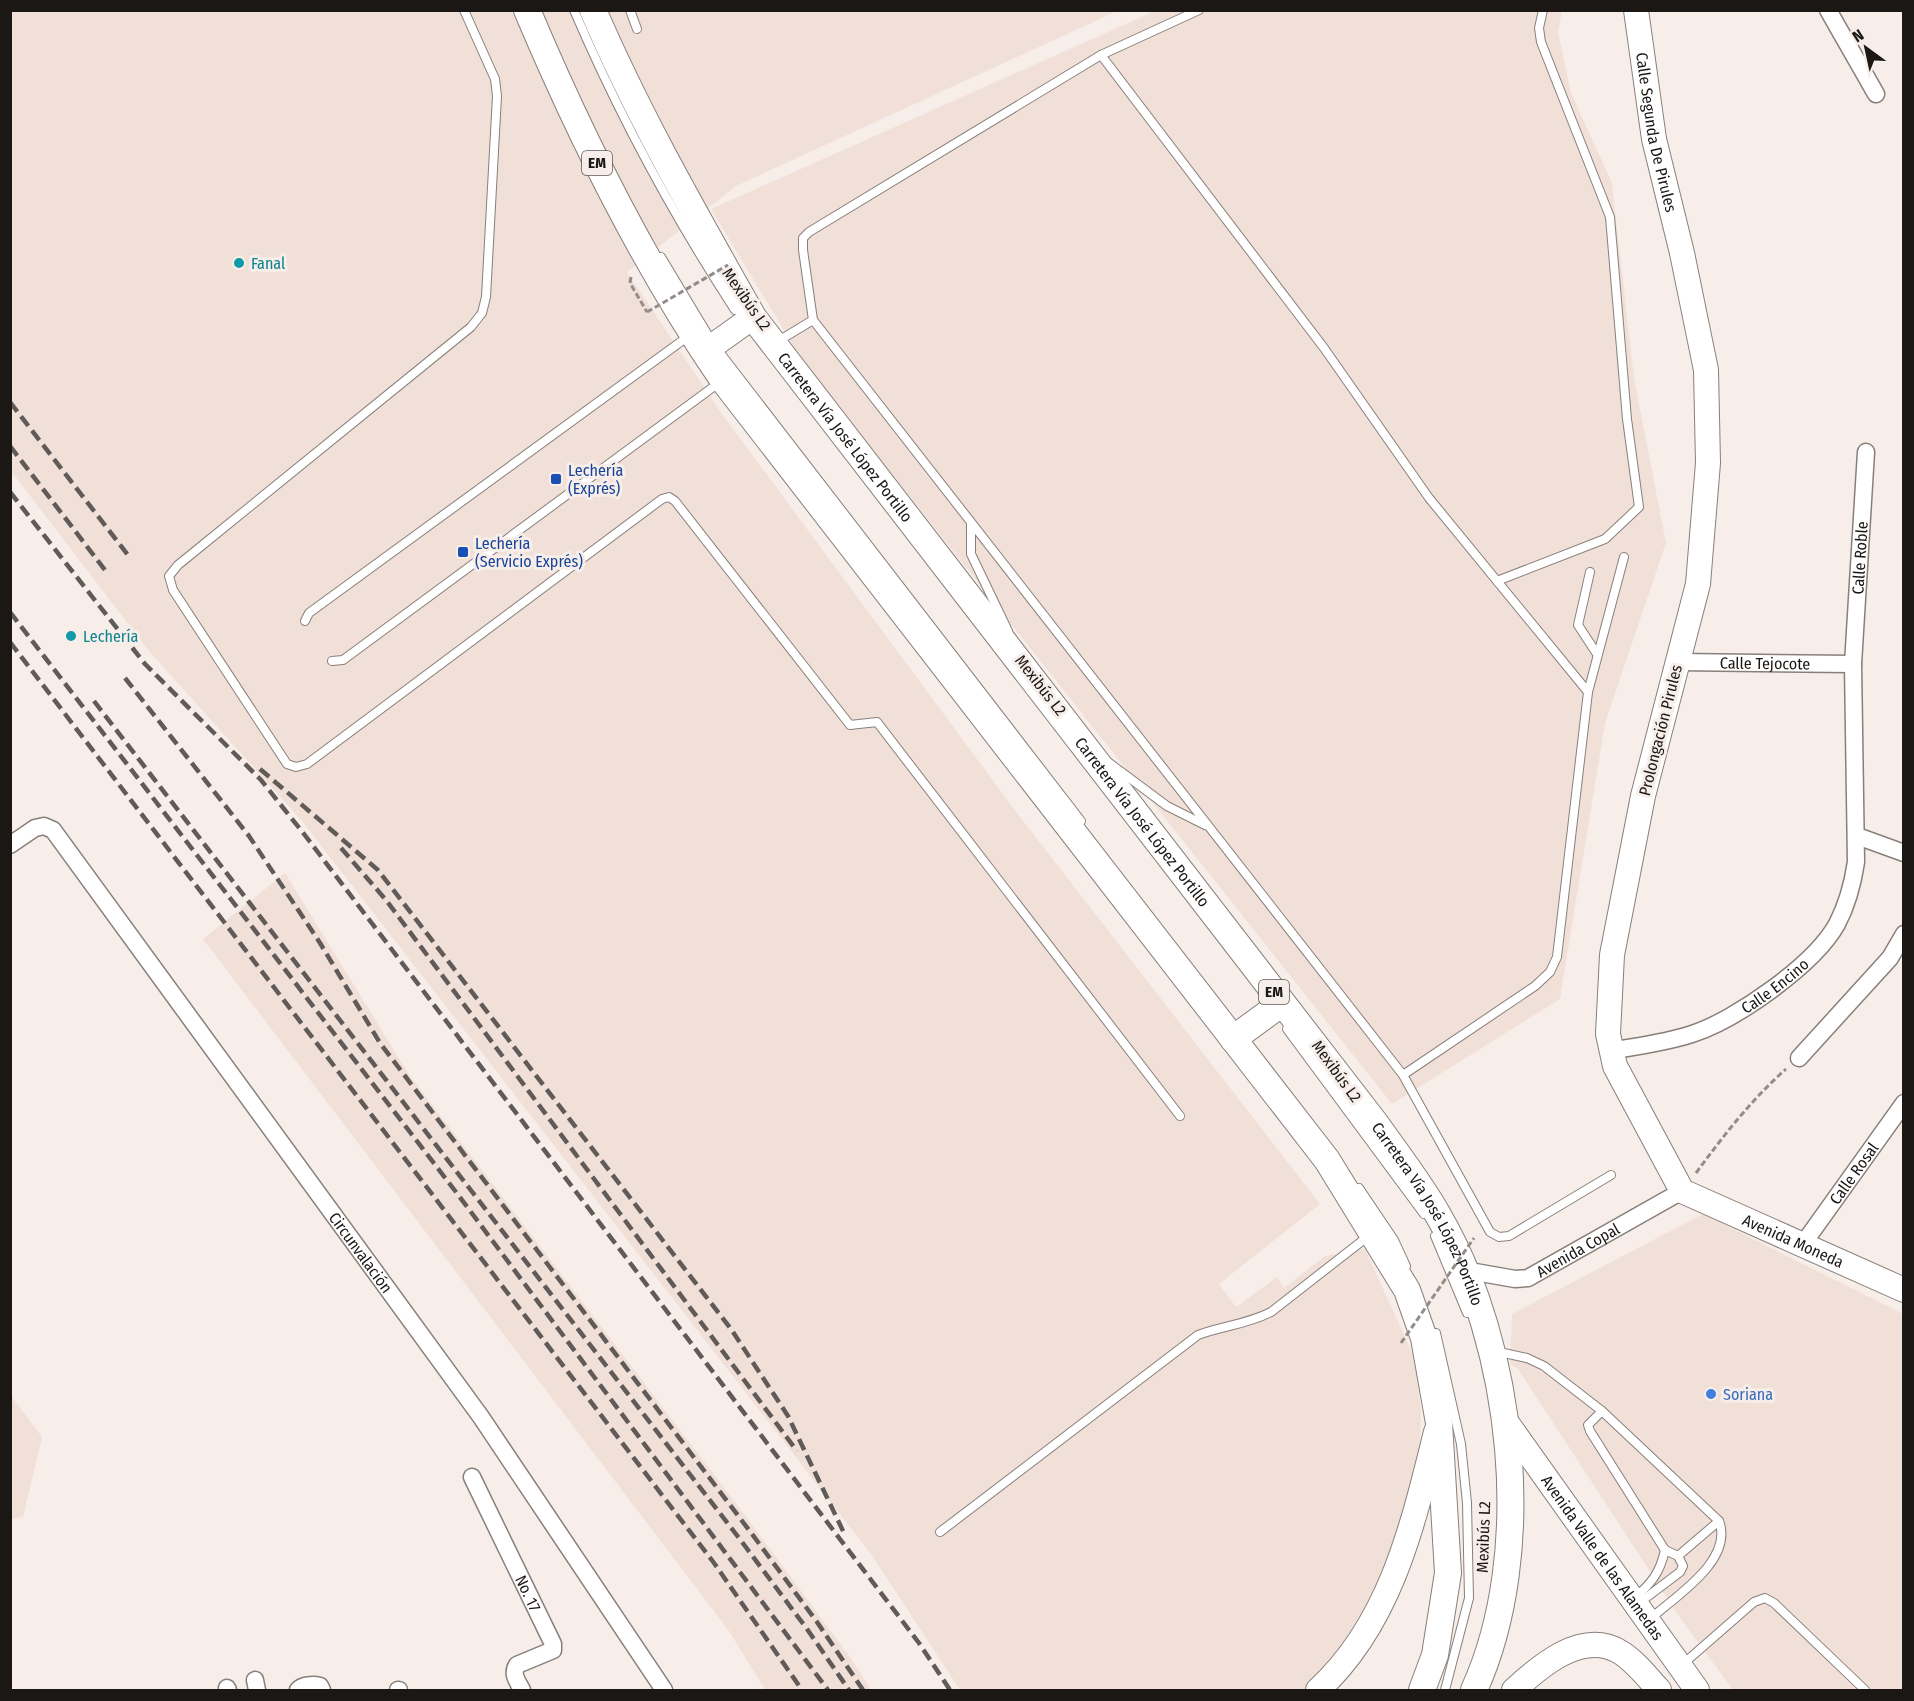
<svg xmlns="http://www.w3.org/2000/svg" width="1914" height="1701" viewBox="0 0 1914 1701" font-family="'Fira Sans Condensed',sans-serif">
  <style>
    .built { fill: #f1e0d8 }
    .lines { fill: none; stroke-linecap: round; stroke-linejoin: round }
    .service-casing { stroke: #887f7b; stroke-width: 10 }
    .minor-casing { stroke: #887f7b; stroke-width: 19 }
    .secondary-casing { stroke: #887f7b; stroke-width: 26 }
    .primary-casing { stroke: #887f7b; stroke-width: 28 }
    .path { stroke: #938d8a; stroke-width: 3; stroke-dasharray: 6 3; stroke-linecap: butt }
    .service { stroke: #fff; stroke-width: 8 }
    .minor { stroke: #fff; stroke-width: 16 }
    .secondary { stroke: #fff; stroke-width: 24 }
    .primary { stroke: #fff; stroke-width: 26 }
    .rail { stroke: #605b58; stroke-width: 4.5; stroke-dasharray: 12 6; stroke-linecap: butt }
    .path-bridge { stroke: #938d8a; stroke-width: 3; stroke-dasharray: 6 3; stroke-linecap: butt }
    .culture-dot { fill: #0f9aa8; stroke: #f7eee9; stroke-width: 2 }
    .transit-dot { fill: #1a4fb4; stroke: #f7eee9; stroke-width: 2 }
    .shop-dot { fill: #3f7fe0; stroke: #f7eee9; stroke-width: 2 }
    .labels { text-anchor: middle; stroke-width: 6; stroke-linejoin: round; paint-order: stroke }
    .shield { fill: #f7eee9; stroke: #5c5855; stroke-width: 1.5 }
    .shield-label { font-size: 15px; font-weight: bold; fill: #1a1715 }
    .street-label { font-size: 16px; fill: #1a1715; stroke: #f7eee9 }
    .culture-label { font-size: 16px; fill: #0d838f; stroke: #f7eee9; text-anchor: start }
    .transit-label { font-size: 16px; fill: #164399; stroke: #f7eee9; text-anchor: start }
    .shop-label { font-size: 16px; fill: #366cbe; stroke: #f7eee9; text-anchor: start }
  </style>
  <rect width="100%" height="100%" fill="#f7eee9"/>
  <!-- built -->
  <g class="built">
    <polygon points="11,11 1117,11 736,186 627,272 722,414 1017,813 1320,1204 1219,1284 1236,1307 1277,1277 1284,1288 1325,1256 1365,1249 1414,1357 1421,1410 1419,1482 1400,1544 1353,1640 1308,1690 960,1690 871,1554 302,821 149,651 11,471"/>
    <polygon points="1155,11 1562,11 1558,32 1571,93 1612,183 1634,378 1666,543 1605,723 1560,999 1392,1104 803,362 711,209"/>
    <polygon points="285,873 408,1073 741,1510 850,1657 871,1690 765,1690 729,1631 203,939"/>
    <polygon points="1703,1214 1903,1314 1903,1690 1733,1690 1683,1622 1518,1369 1510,1364 1512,1314"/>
    <polygon points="11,1396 42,1437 23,1517 11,1519"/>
  </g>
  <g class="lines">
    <!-- service casing -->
    <g class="service-casing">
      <g id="service">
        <polyline points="464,10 495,79 497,96 486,297 482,313 471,327 178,565 169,576 173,590 287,764 296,767 307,764 662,499 669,497 675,501 850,725 877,722 1180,1116"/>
        <path d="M574,10C619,115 673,215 735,310"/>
        <polyline points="630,10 637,29"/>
        <polyline points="1101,55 1199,10"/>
        <polyline points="661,257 714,345 1081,821"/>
        <polyline points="775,343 813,320"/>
        <polyline points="971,523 971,554 1008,631"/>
        <polyline points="1590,572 1578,625 1597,654"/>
        <polyline points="1497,581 1605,539 1639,507 1627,419 1610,217 1541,42 1539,28 1543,10"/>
        <polyline points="305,621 309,613 690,335"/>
        <polyline points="332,661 343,660 720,382"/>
        <polyline points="1588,692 1624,557"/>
        <polyline points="1108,762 1167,806 1205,825"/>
        <polyline points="1287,1029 1424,1214"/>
        <polyline points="1403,1075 1535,986 1550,972 1557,957 1588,692 1429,498 1324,348 1101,55 809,232 803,238 803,250 813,320 1403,1075 1490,1232 1499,1237 1509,1236 1611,1175"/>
        <polyline points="1359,1188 1394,1240 1406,1266"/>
        <polyline points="1435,1236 1467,1313"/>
        <polyline points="1436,1333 1461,1444 1467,1503 1469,1598 1445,1690"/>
        <path d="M1495,1351L1527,1358L1544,1366L1602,1411L1719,1521C1734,1560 1676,1596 1650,1619"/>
        <polyline points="1602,1411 1588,1425 1590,1431 1665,1550 1678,1556 1683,1566 1680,1572 1639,1603"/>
        <path d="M940,1532L1198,1335C1223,1326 1248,1324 1271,1312L1371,1234"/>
        <polyline points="1678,1556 1719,1521"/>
        <path d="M1634,1598C1651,1584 1660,1573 1665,1550"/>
        <polyline points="1683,1664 1754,1602 1765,1598 1774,1603 1865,1690"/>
      </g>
    </g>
    <!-- minor casing -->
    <g class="minor-casing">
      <g id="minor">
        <polyline points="1828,10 1876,94"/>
        <path id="s1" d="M1677,662L1853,664"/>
        <polyline points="1857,836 1904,853"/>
        <path id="s2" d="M10,845L35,828L44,826L53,830L481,1417L664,1690"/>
        <path id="s3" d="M1610,1051C1638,1046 1665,1043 1692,1034C1736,1020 1815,964 1837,924C1847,905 1853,882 1856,862L1853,664L1866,452"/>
        <polyline points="1799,1058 1890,958 1904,934"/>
        <path id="s4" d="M1803,1244L1904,1103"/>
        <path id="s5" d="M1464,1270L1515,1279L1528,1278L1682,1191"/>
        <path id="s6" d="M472,1477L553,1644V1650L517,1665C511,1674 518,1682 522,1690"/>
        <polyline points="255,1680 257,1690"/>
        <polyline points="227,1688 228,1690"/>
        <path d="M298,1690C302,1685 313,1684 320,1686L322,1690"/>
        <polyline points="398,1690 399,1690"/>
      </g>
    </g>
    <!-- secondary casing -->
    <g class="secondary-casing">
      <g id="secondary">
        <path id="s7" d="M1636,10L1654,139L1682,253L1706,370L1708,463L1698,584L1643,796L1612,955L1608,1034L1615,1066L1682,1191L1904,1290"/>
        <polyline points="704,352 753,317"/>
        <path id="s8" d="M1507,1423L1697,1690"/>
        <path d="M1318,1690C1391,1623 1413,1524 1436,1432"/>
        <path d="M1514,1690C1539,1667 1582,1629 1620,1652C1635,1661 1647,1677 1659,1690"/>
      </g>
    </g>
    <!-- primary casing -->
    <g class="primary-casing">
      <g id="primary">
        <path d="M527,10C581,138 644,265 723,380L1327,1160L1407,1290L1424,1338L1439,1423L1448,1573L1435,1655L1422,1690"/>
        <path id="s9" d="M593,10C639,117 696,216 753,317L1376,1124C1397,1154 1420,1183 1438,1215C1514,1345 1537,1552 1474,1690"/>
        <polyline points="1233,1039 1282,1003"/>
      </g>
    </g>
    <!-- path -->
    <g class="path">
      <polyline points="631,277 630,283 647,312"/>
      <path d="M1696,1173C1724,1135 1751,1100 1786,1069"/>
    </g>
    <!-- service -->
    <use href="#service" class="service"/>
    <!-- minor -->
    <use href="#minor" class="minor"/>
    <!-- secondary -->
    <use href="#secondary" class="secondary"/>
    <!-- primary -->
    <use href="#primary" class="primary"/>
    <!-- rail -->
    <g class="rail">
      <polyline points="10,402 128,555"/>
      <polyline points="10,446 105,570"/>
      <polyline points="10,492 145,664 261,780 304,834 919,1643 950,1690"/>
      <polyline points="10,612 456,1192 828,1690"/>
      <polyline points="10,642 714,1563 802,1690"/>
      <polyline points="125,678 249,836 320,943 380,1043 752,1534 817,1622 863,1690"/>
      <polyline points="94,701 742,1542 807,1629 849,1690"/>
      <polyline points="260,769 378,870 731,1329 788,1416 844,1533"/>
      <polyline points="341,848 386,900 797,1451"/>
    </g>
    <!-- path-bridge -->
    <g class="path-bridge">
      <polyline points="647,312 728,265"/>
      <polyline points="1401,1343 1474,1238"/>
    </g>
  </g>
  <!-- markers -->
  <g class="culture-dot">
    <circle cx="239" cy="263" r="6"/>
    <circle cx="71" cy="636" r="6"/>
  </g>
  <g class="transit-dot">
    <rect x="550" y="473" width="12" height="12" rx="3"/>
    <rect x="457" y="546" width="12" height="12" rx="3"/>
  </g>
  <circle class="shop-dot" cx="1711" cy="1394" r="6"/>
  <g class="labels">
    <!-- shield labels -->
    <g class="shield">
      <rect x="582" y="151" width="30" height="24" rx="4.5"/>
      <rect x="1259" y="980" width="30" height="24" rx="4.5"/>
    </g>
    <g class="shield-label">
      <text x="597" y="168">EM</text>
      <text x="1274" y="997">EM</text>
    </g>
    <!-- street labels -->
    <g class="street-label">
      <text dy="6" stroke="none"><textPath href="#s7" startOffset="124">Calle Segunda De Pirules</textPath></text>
      <text transform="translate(747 299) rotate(55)" y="6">Mexibús L2</text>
      <text dy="6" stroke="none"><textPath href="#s9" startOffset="498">Carretera Vía José López Portillo</textPath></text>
      <text dy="6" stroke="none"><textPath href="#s3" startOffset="638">Calle Roble</textPath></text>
      <text dy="6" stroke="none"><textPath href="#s1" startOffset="88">Calle Tejocote</textPath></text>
      <text transform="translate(1041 685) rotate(52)" y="6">Mexibús L2</text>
      <text transform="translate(1660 730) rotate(-76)" y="6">Prolongación Pirules</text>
      <text dy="6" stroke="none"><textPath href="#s9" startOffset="984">Carretera Vía José López Portillo</textPath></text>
      <text dy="6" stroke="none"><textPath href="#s3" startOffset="180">Calle Encino</textPath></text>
      <text transform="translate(1337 1071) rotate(54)" y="6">Mexibús L2</text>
      <text dy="6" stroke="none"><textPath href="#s4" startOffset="87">Calle Rosal</textPath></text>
      <text dy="6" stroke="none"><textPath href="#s9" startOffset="1470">Carretera Vía José López Portillo</textPath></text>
      <text dy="6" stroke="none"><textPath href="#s7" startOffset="1338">Avenida Moneda</textPath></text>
      <text dy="6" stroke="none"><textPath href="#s5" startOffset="122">Avenida Copal</textPath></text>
      <text dy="6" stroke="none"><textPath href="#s2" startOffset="572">Circunvalación</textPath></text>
      <text transform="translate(1483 1537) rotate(-88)" y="6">Mexibús L2</text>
      <text dy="6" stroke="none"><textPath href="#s8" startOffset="165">Avenida Valle de las Alamedas</textPath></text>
      <text dy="6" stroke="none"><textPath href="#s6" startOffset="129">No. 17</textPath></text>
    </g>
    <!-- culture labels -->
    <g class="culture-label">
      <text x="251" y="269">Fanal</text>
      <text x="83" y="642">Lechería</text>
    </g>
    <!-- transit labels -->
    <g class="transit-label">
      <text x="568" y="476">Lechería<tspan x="568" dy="18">(Exprés)</tspan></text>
      <text x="475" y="549">Lechería<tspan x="475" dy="18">(Servicio Exprés)</tspan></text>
    </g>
    <!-- shop labels -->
    <g class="shop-label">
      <text x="1723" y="1400">Soriana</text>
    </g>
  </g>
  <!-- border -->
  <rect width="1914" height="1701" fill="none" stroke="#1a1715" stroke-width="24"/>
  <!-- north arrow -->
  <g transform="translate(1866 48) rotate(327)" stroke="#f7eee9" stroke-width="4.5" paint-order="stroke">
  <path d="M0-4.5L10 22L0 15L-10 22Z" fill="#1a1715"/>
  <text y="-9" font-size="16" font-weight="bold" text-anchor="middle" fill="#1a1715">N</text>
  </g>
</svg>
